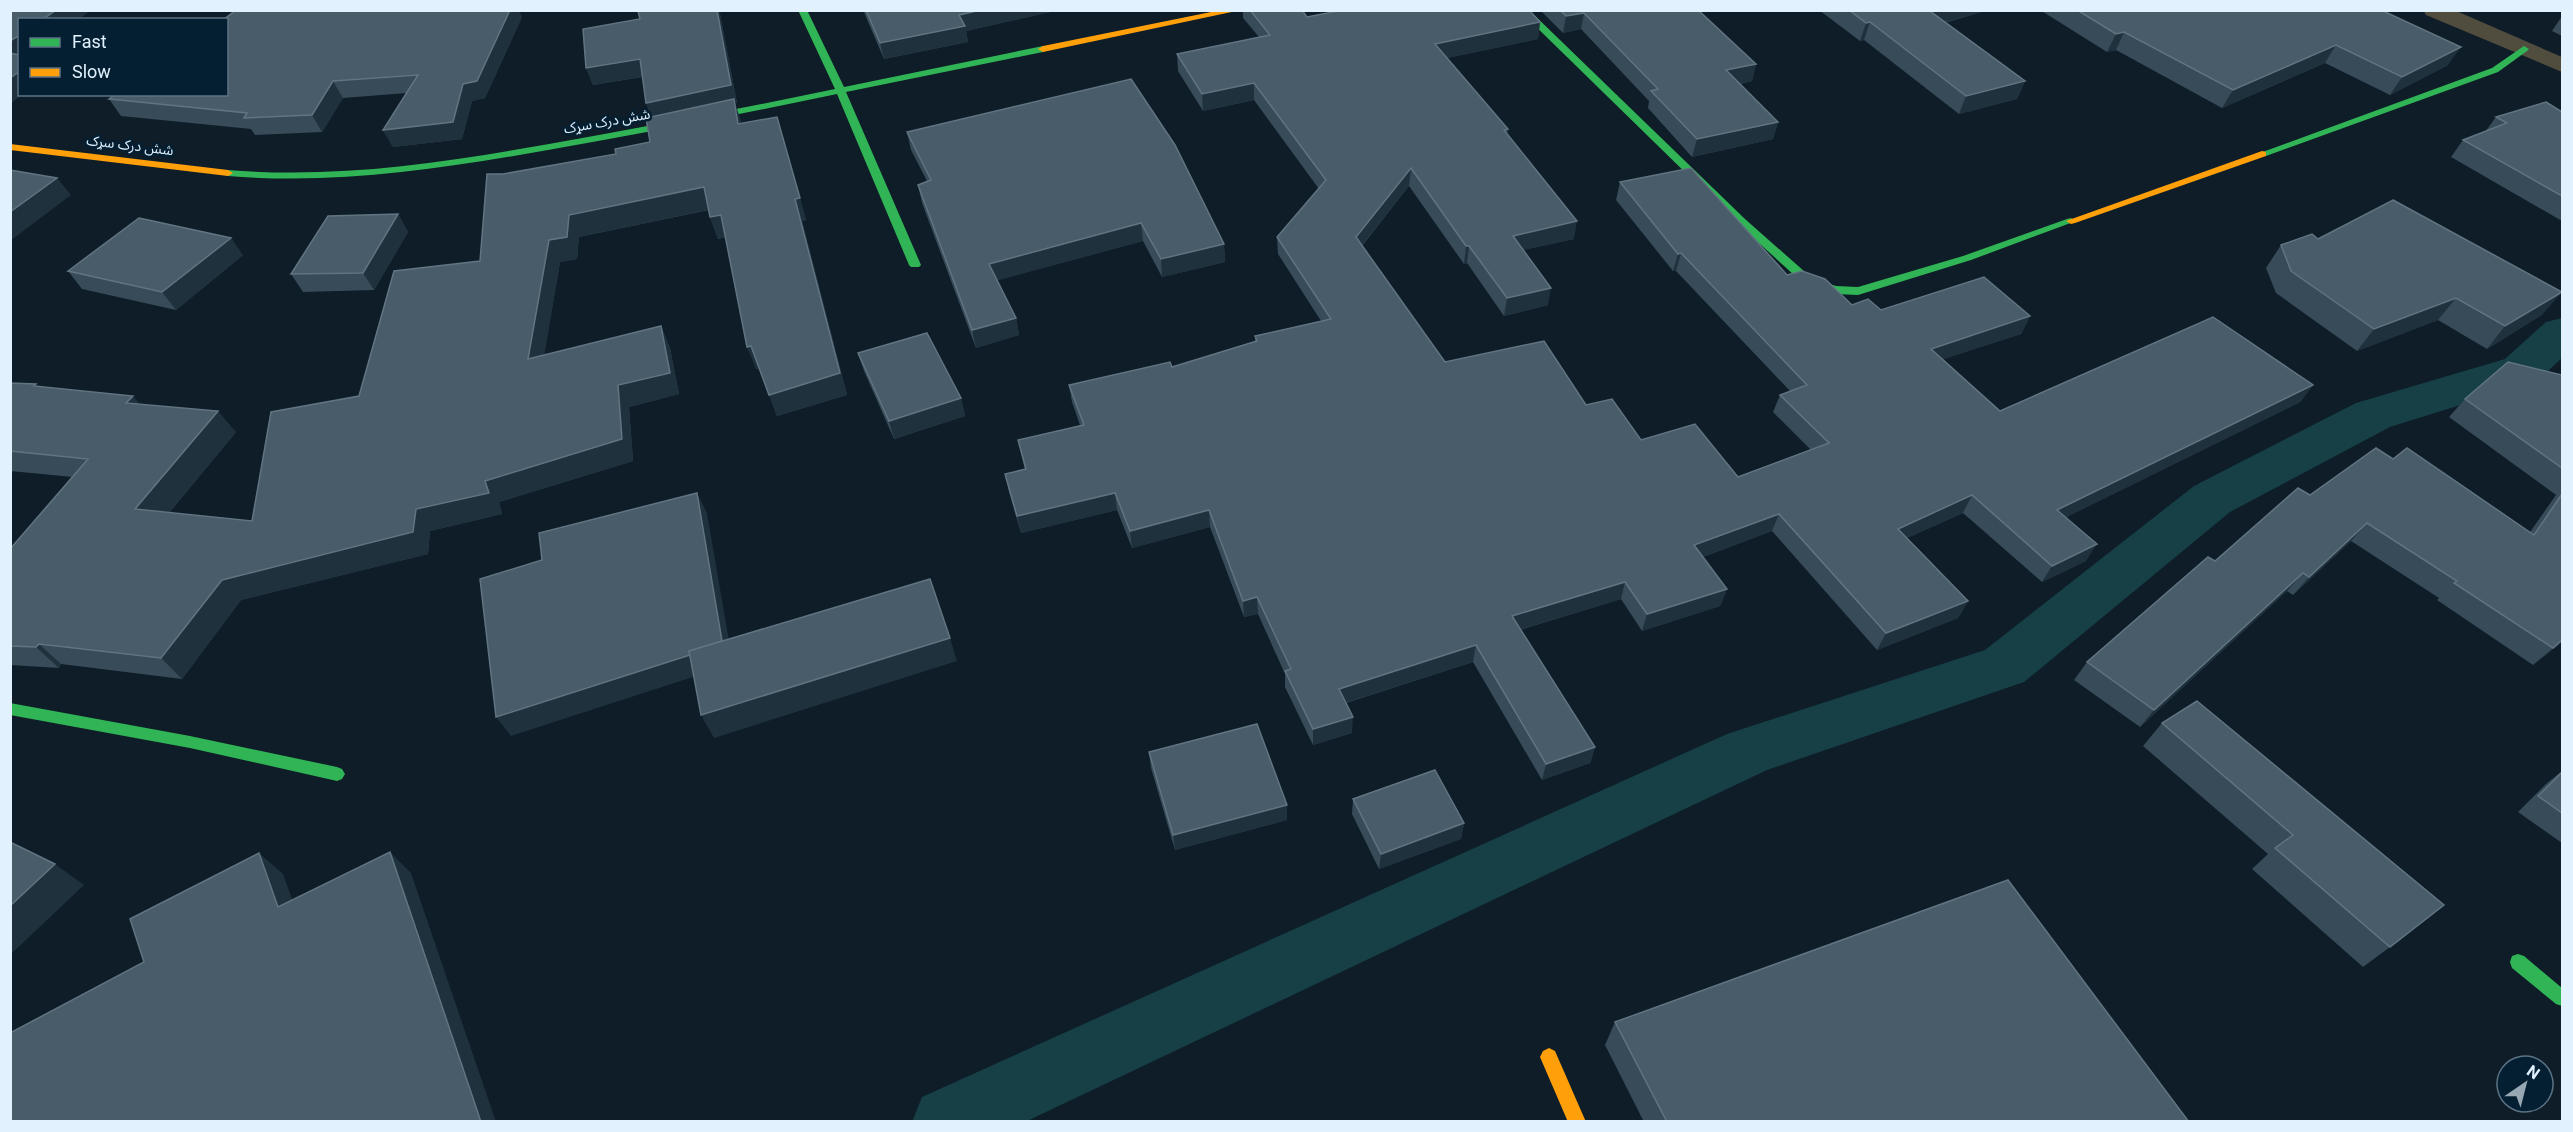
<svg xmlns="http://www.w3.org/2000/svg" width="2573" height="1132" viewBox="0 0 2573 1132" font-family="Roboto,'Noto Sans Arabic',sans-serif">
  <style>
    .lines { fill: none; stroke-linecap: round; stroke-linejoin: round }
    .canal { fill: #164046; fill-rule: evenodd }
    .street { fill: #504d3f; fill-rule: evenodd }
    .fast { fill: #30b455; fill-rule: evenodd }
    .slow { fill: #ff9f0a; fill-rule: evenodd }
    .wall { fill: #374b58 }
    .shaded-wall { fill: #1f313d }
    .building { fill: #495c69; stroke: #617481; stroke-width: 1.5 }
    .labels { text-anchor: middle; stroke-width: 5; stroke-linejoin: round; paint-order: stroke }
    .far-street-label { font-size: 14px; fill: #e1f1fe; stroke: #041f32 }
  </style>
  <rect width="100%" height="100%" fill="#0e1d28"/>
  <g class="lines">
    <!-- canal -->
    <polygon class="canal" points="2562,318 2562,358 2537,381 2390,427 2230,512 2024,682 1767,770 1025,1122 912,1122 922,1097 1727,734 1985,650 2194,486 2356,403 2505,359 2546,322"/>
    <!-- street -->
    <polygon class="street" points="2423,10 2454,10 2562,57 2562,72 2426,15"/>
    <!-- fast -->
    <g class="fast">
      <path d="M798,10H807L844,87L1043,46L1048,49L1043,52L846,92L921,265L919,267H911L909,265L837,94C741,114 645,133 548,150C441,169 337,185 228,176L223,173L228,170C337,179 442,163 549,144C645,127 740,109 835,89Z"/>
      <polygon points="1519,10 1529,10 1745,219 1813,279 1836,286 1858,287 1963,256 2067,219 2071,218 2076,221 1971,260 1858,295 1835,294 1805,285 1737,223"/>
      <polygon points="2524,46 2529,49 2527,51 2498,72 2266,156 2258,156 2257,154 2492,68"/>
      <polygon points="10,703 190,736 337,767 342,769 345,774 342,779 337,781 190,748 10,715"/>
      <polygon points="2518,954 2524,956 2562,988 2562,1006 2556,1004 2512,968 2510,962 2512,956"/>
    </g>
    <!-- slow -->
    <g class="slow">
      <polygon points="1221,10 1241,10 1043,52 1038,49 1043,46"/>
      <polygon points="10,144 228,170 233,173 228,176 10,150"/>
      <polygon points="2262,151 2266,152 2266,156 2075,223 2071,224 2066,221"/>
      <polygon points="1549,1048 1555,1051 1586,1122 1568,1122 1540,1057 1543,1051"/>
    </g>
  </g>
  <!-- wall -->
  <g class="wall">
    <polygon points="863,10 1059,10 966,31 968,42 884,59"/>
    <polygon points="1243,10 1302,10 1307,17 1540,22 1538,39 1447,58 1508,129 1507,134 1574,239 1523,250 1548,305 1504,316 1467,263 1464,264 1409,186 1362,246 1445,362 1586,405 1641,440 1738,477 1811,450 1773,412 1780,395 1790,391 1676,271 1673,271 1616,200 1620,182 1787,275 1852,305 1881,310 2030,316 2021,334 1943,359 2000,411 2313,385 2300,402 2066,517 2086,561 2042,582 1963,513 1907,538 1968,601 1958,618 1877,650 1772,531 1703,557 1727,589 1720,606 1642,631 1621,599 1520,630 1595,747 1590,763 1542,780 1473,662 1346,703 1352,733 1313,745 1285,687 1285,674 1258,614 1244,617 1210,527 1132,548 1117,510 1021,533 1009,492 1005,474 1025,470 1018,440 1080,425 1072,402 1069,385 1172,367 1255,341 1255,336 1321,321 1278,254 1277,237 1319,189 1254,100 1203,111 1178,71 1177,54 1259,37 1243,18"/>
    <polygon points="1540,10 1698,10 1756,64 1752,81 1740,84 1778,122 1773,139 1692,157 1648,108 1649,101 1581,29 1563,33"/>
    <polygon points="1819,10 1988,10 1945,23 2025,81 2017,99 1959,114 1864,40 1860,41"/>
    <polygon points="2040,10 2381,10 2448,65 2390,95 2325,63 2222,108 2116,50 2107,52"/>
    <polygon points="720,14 737,103 735,103 741,124 777,117 806,220 802,221 847,395 777,416 759,368 756,369 725,237 718,239 710,217 709,210 579,237 577,259 560,262 544,355 661,326 670,348 679,394 629,407 633,461 499,502 502,514 430,531 428,554 241,600 182,679 61,664 59,668 10,665 10,549 73,477 10,471 10,383 140,404 236,432 169,513 252,521 359,396 480,261 503,174 616,154 650,142 651,117 642,77 593,85 586,68"/>
    <polygon points="2562,16 2562,36 2552,31"/>
    <polygon points="522,17 485,98 472,101 462,139 393,147 383,130 407,93 343,98 322,132 255,135 251,129 121,116 109,99"/>
    <polygon points="2562,112 2562,221 2451,157 2463,140 2485,132 2496,117"/>
    <polygon points="907,132 1224,244 1225,262 1162,277 1143,241 997,280 1016,318 1019,335 976,348 922,203 918,185 927,181 911,150"/>
    <polygon points="398,214 408,232 374,290 303,292 291,274"/>
    <polygon points="2318,239 2543,314 2487,349 2438,320 2357,351 2276,293 2266,268 2281,245"/>
    <polygon points="243,255 176,310 82,289 68,271"/>
    <polygon points="858,353 961,398 965,416 894,439 864,371"/>
    <polygon points="2562,375 2562,642 2533,665 2437,600 2439,598 2351,541 2293,595 2287,591 2140,727 2074,680 2087,662 2215,561 2310,495 2393,459 2530,532 2556,495 2449,417 2465,399"/>
    <polygon points="2197,701 2390,947 2363,967 2252,869 2268,854 2143,746 2162,723"/>
    <polygon points="1149,752 1287,820 1175,850 1151,768"/>
    <polygon points="2562,771 2562,843 2518,812 2546,784"/>
    <polygon points="1353,799 1464,823 1461,839 1379,869 1352,814"/>
    <polygon points="1615,1022 2189,1122 1644,1122 1605,1045"/>
  </g>
  <!-- shaded-wall -->
  <g class="shaded-wall">
    <polygon points="56,10 91,10 78,20 42,20"/>
    <polygon points="510,10 519,10 522,17 485,98 472,101 462,139 393,147 383,130 463,84"/>
    <polygon points="717,10 719,10 720,14 737,103 735,103 741,121 746,146 652,121 646,103"/>
    <polygon points="981,10 1059,10 966,31 968,42 884,59 880,43 959,15"/>
    <polygon points="1932,10 1988,10 1923,29 1930,11"/>
    <polygon points="1584,13 1581,29 1563,33 1566,16"/>
    <polygon points="1540,22 1538,39 1433,61 1435,44"/>
    <polygon points="1870,22 1864,40 1860,41 1866,23"/>
    <polygon points="2124,32 2116,50 2107,52 2116,34"/>
    <polygon points="20,35 20,59 10,65 10,41"/>
    <polygon points="2336,45 2325,63 2222,108 2233,90"/>
    <polygon points="2461,47 2448,65 2390,95 2402,77"/>
    <polygon points="640,59 647,76 593,85 586,68"/>
    <polygon points="1756,64 1752,81 1722,87 1726,70"/>
    <polygon points="20,71 20,94 23,94 10,104 10,78"/>
    <polygon points="333,81 343,98 322,132 312,115"/>
    <polygon points="2025,81 2017,99 1959,114 1966,96"/>
    <polygon points="1254,83 1254,100 1203,111 1202,94"/>
    <polygon points="777,117 806,220 802,221 847,395 777,416 769,395 795,199"/>
    <polygon points="1778,122 1773,139 1692,157 1697,139"/>
    <polygon points="1411,168 1409,186 1355,254 1356,237"/>
    <polygon points="57,178 71,195 10,241 10,212"/>
    <polygon points="704,187 712,209 579,237 577,259 560,262 540,380 528,359 549,240 569,215"/>
    <polygon points="398,214 408,232 374,290 363,273"/>
    <polygon points="721,215 729,237 718,239 710,217"/>
    <polygon points="1577,221 1574,239 1510,253 1513,236"/>
    <polygon points="1141,223 1143,241 992,282 989,264"/>
    <polygon points="231,238 243,255 176,310 162,292"/>
    <polygon points="1224,244 1225,262 1162,277 1161,259"/>
    <polygon points="1466,246 1469,246 1467,263 1464,264"/>
    <polygon points="1681,253 1676,271 1673,271 1678,254"/>
    <polygon points="1551,288 1548,305 1504,316 1507,298"/>
    <polygon points="2562,292 2543,314 2487,349 2505,326"/>
    <polygon points="2456,298 2438,320 2357,351 2374,329"/>
    <polygon points="2030,316 2021,334 1923,366 1931,349"/>
    <polygon points="1016,318 1019,335 976,348 972,330"/>
    <polygon points="661,326 670,348 679,394 629,407 633,461 499,502 502,514 430,531 428,554 241,600 182,679 161,658 222,580 416,509 485,481 618,385"/>
    <polygon points="751,346 759,368 756,369 747,347"/>
    <polygon points="2313,385 2300,402 2047,527 2057,510"/>
    <polygon points="133,396 151,417 126,403"/>
    <polygon points="961,398 965,416 894,439 889,421"/>
    <polygon points="218,411 236,432 155,530 135,509"/>
    <polygon points="697,493 707,513 733,664 511,736 496,717"/>
    <polygon points="1115,493 1117,510 1021,533 1017,516"/>
    <polygon points="1972,495 1963,513 1889,546 1898,529"/>
    <polygon points="1209,510 1210,527 1132,548 1130,531"/>
    <polygon points="1779,514 1772,531 1689,562 1694,545"/>
    <polygon points="2367,523 2351,541 2293,595 2309,577"/>
    <polygon points="2097,544 2086,561 2042,582 2052,566"/>
    <polygon points="2303,573 2287,591 2140,727 2154,710"/>
    <polygon points="1625,582 1621,599 1509,633 1512,616"/>
    <polygon points="1727,589 1720,606 1642,631 1647,614"/>
    <polygon points="1257,597 1258,614 1244,617 1243,601"/>
    <polygon points="1968,601 1958,618 1877,650 1886,633"/>
    <polygon points="950,638 957,661 714,738 701,715"/>
    <polygon points="2562,640 2562,642 2533,665 2553,648"/>
    <polygon points="39,644 61,664 59,668 36,647"/>
    <polygon points="1476,645 1473,662 1338,705 1339,689"/>
    <polygon points="1353,717 1352,733 1313,745 1313,729"/>
    <polygon points="1595,747 1590,763 1542,780 1546,764"/>
    <polygon points="1287,805 1287,820 1175,850 1173,835"/>
    <polygon points="1464,823 1461,839 1379,869 1381,854"/>
    <polygon points="390,852 411,873 496,1122 481,1122"/>
    <polygon points="259,853 283,874 302,927 278,907"/>
    <polygon points="55,864 84,885 10,955 10,906"/>
  </g>
  <!-- building -->
  <g class="building">
    <polygon points="10,10 56,10 42,20 20,20 20,35 10,41"/>
    <polygon points="236,10 510,10 477,81 463,84 453,122 383,130 418,75 333,81 312,115 244,118 247,113 109,99 116,94 226,94 226,20 223,20"/>
    <polygon points="640,10 717,10 731,85 646,103 640,59 586,68 583,29 640,19 638,11"/>
    <polygon points="866,10 981,10 959,15 965,26 880,43"/>
    <polygon points="1250,10 1302,10 1307,17 1343,10 1529,10 1540,22 1435,44 1508,129 1504,130 1577,221 1513,236 1551,288 1507,298 1469,246 1466,246 1411,168 1356,237 1445,362 1544,341 1586,405 1612,399 1641,440 1695,424 1738,477 1829,443 1780,395 1807,385 1681,253 1678,254 1620,182 1691,168 1787,275 1802,271 1825,279 1852,305 1868,299 1881,310 1984,277 2030,316 1931,349 2000,411 2213,317 2313,385 2057,510 2097,544 2052,566 1972,495 1898,529 1968,601 1886,633 1779,514 1694,545 1727,589 1647,614 1625,582 1512,616 1595,747 1546,764 1476,645 1339,689 1353,717 1313,729 1285,671 1291,669 1257,597 1243,601 1209,510 1130,531 1115,493 1017,516 1005,474 1026,469 1018,440 1084,425 1069,385 1170,362 1172,367 1257,341 1255,336 1331,319 1277,237 1326,180 1254,83 1202,94 1177,54 1270,35"/>
    <polygon points="1560,10 1698,10 1756,64 1726,70 1778,122 1697,139 1651,91 1658,89 1584,13 1566,16"/>
    <polygon points="1849,10 1932,10 1930,11 2025,81 1966,96 1870,22 1866,23"/>
    <polygon points="2077,10 2381,10 2461,47 2402,77 2336,45 2233,90 2124,32 2116,34"/>
    <polygon points="10,53 20,55 20,71 10,78"/>
    <polygon points="1131,79 1175,145 1224,244 1161,259 1141,223 989,264 1016,318 972,330 918,185 931,180 907,132"/>
    <polygon points="734,99 738,124 777,117 800,198 795,199 840,373 769,395 751,346 747,347 721,215 710,217 704,187 569,215 567,237 549,240 528,359 661,326 670,373 618,385 622,439 485,481 489,493 416,509 413,532 222,580 161,658 39,644 36,647 10,646 10,549 88,459 10,451 10,383 36,384 34,386 133,396 126,403 218,411 135,509 252,521 271,412 359,396 394,271 480,261 487,174 503,174 616,154 615,149 650,142 646,118"/>
    <polygon points="2546,102 2562,112 2562,196 2463,140 2507,123 2496,117"/>
    <polygon points="10,170 57,178 10,212"/>
    <polygon points="2393,200 2562,292 2505,326 2456,298 2374,329 2291,271 2281,245 2312,234 2318,239"/>
    <polygon points="398,214 363,273 291,274 328,216"/>
    <polygon points="139,218 231,238 162,292 68,271"/>
    <polygon points="927,333 961,398 889,421 858,353"/>
    <polygon points="2508,362 2562,375 2562,468 2465,399"/>
    <polygon points="2376,448 2393,459 2407,448 2534,535 2562,494 2562,640 2553,648 2454,583 2457,581 2367,523 2309,577 2303,573 2154,710 2087,662 2208,557 2215,561 2298,488 2310,495"/>
    <polygon points="697,493 722,641 689,651 690,655 496,717 480,579 542,560 539,533"/>
    <polygon points="930,579 950,638 701,715 689,651"/>
    <polygon points="2197,701 2444,905 2390,947 2275,848 2293,835 2162,723"/>
    <polygon points="1257,724 1287,805 1173,835 1149,752"/>
    <polygon points="1435,770 1464,823 1381,854 1353,799"/>
    <polygon points="2562,772 2562,813 2538,796"/>
    <polygon points="10,842 55,864 10,906"/>
    <polygon points="390,852 481,1122 10,1122 10,1033 144,962 130,919 259,853 278,907"/>
    <polygon points="2008,880 2189,1122 1667,1122 1615,1022"/>
  </g>
  <g class="labels">
    <!-- far-street labels -->
    <g class="far-street-label">
      <text transform="translate(607 121) rotate(-10)" y="5">شش درک سړک</text>
      <text transform="translate(130 145) rotate(7)" y="5">شش درک سړک</text>
    </g>
  </g>
  <!-- border -->
  <rect width="2573" height="1132" fill="none" stroke="#e1f1fe" stroke-width="24"/>
  <!-- legend -->
  <rect x="18" y="18" width="210" height="78" fill="#041f32" stroke="#5c7384" stroke-width="1.5"/>
  <rect x="30" y="38" width="30" height="9" fill="#30b455" stroke="#5c7384" stroke-width="1.5"/>
  <text x="72" y="48" font-size="18" fill="#e1f1fe">Fast</text>
  <rect x="30" y="68" width="30" height="9" fill="#ff9f0a" stroke="#5c7384" stroke-width="1.5"/>
  <text x="72" y="78" font-size="18" fill="#e1f1fe">Slow</text>
  <!-- north arrow -->
  <g transform="translate(2525 1084) rotate(35)"><circle r="28" fill="#041f32" stroke="#5c7384" stroke-width="1.5"/>
  <path d="M0-4.5L10 22L0 15L-10 22Z" fill="#97a7b3"/>
  <text y="-9" font-size="16" font-weight="bold" text-anchor="middle" fill="#e1f1fe">N</text>
  </g>
</svg>
